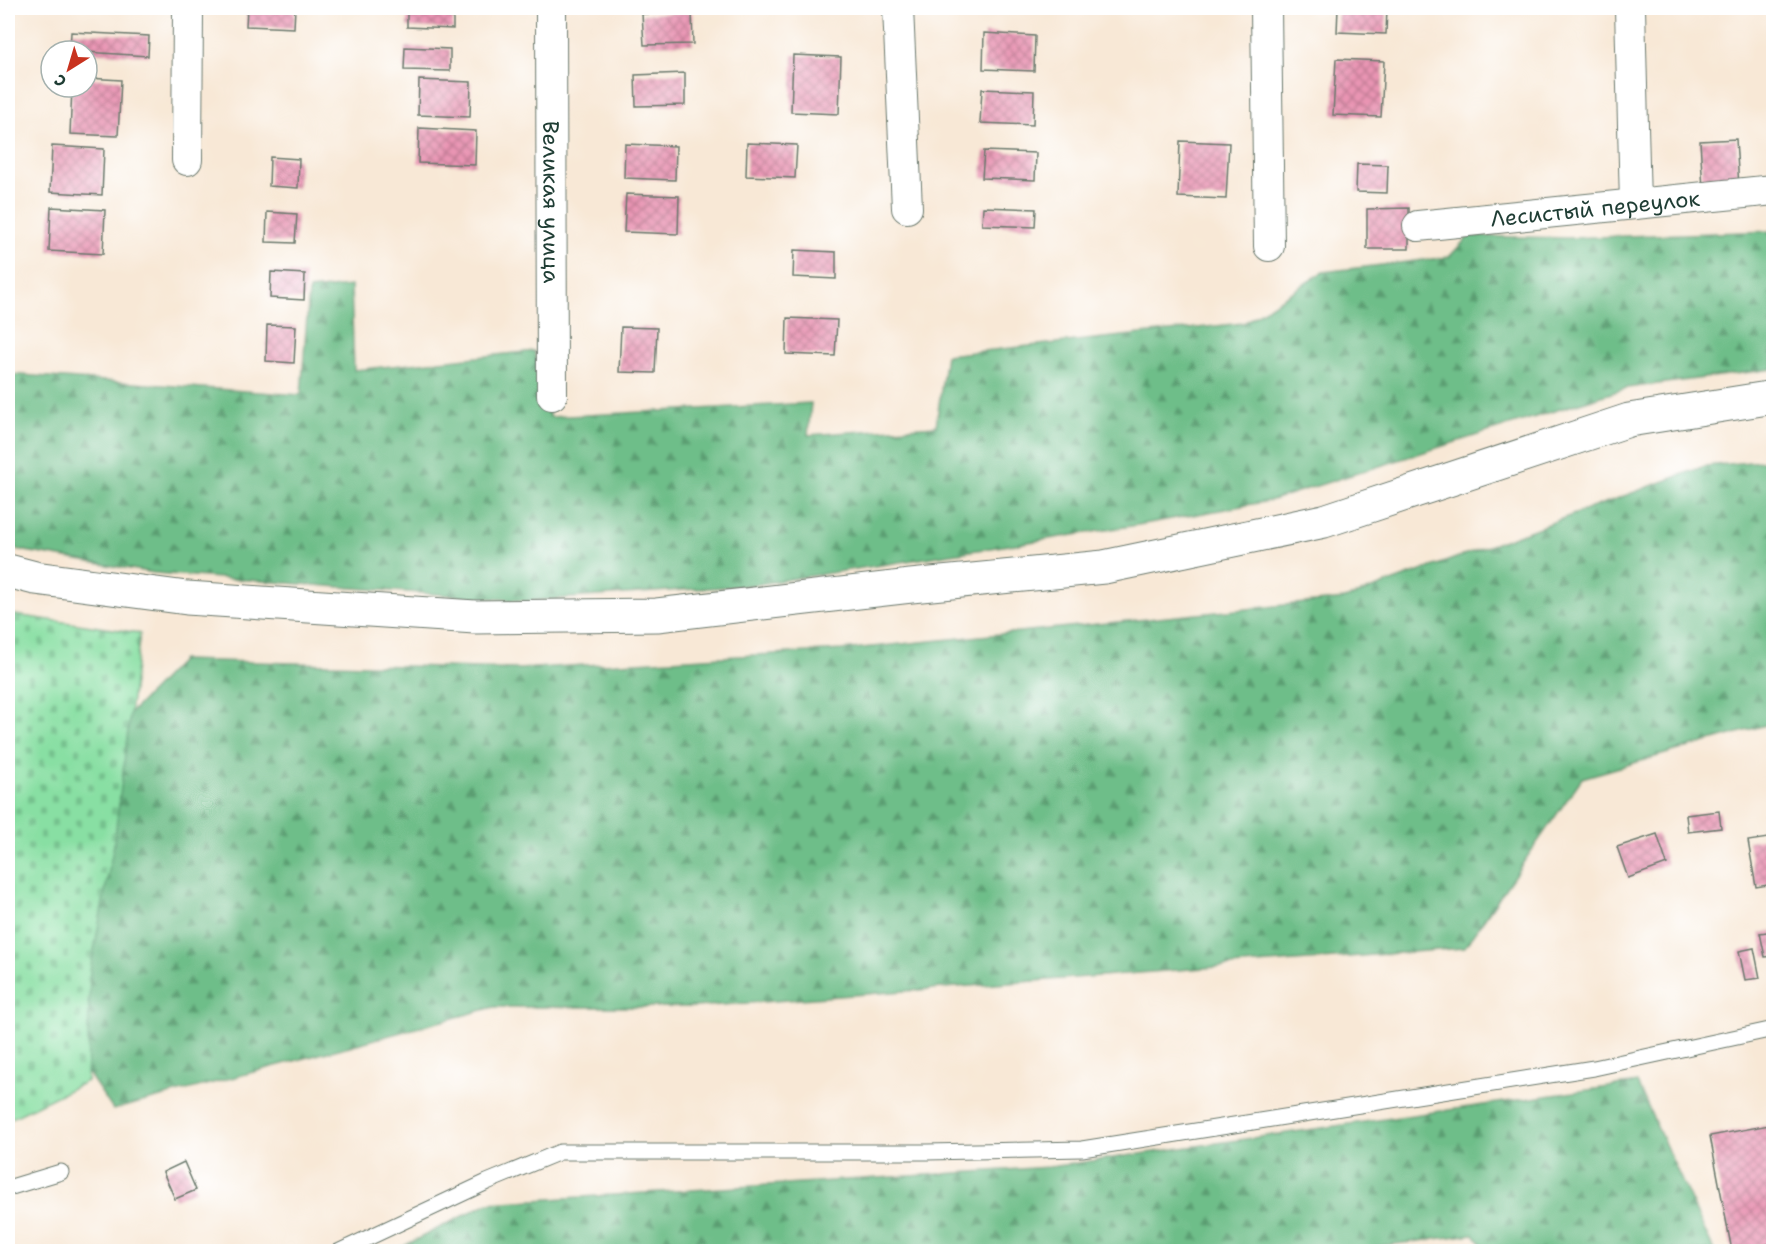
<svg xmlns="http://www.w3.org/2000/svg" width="1781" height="1259" viewBox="0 0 1781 1259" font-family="'Shantell Sans',sans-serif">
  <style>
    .forest { fill: url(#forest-firs); stroke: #467e5e; stroke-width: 1.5 }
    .cemetery { fill: url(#cemetery-stones); stroke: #548e6c; stroke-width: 1.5 }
    .building { fill: url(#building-cross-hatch) }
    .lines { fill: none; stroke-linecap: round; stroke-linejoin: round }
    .service-casing { stroke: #6b796d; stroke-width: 17 }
    .minor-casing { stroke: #6b796d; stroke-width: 32 }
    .secondary-casing { stroke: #6b796d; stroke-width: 35 }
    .service { stroke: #fff; stroke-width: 15 }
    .minor { stroke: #fff; stroke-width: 30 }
    .secondary { stroke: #fff; stroke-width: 33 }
    .labels { text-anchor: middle; stroke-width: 4.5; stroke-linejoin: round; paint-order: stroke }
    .street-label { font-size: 22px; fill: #1f3d34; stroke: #fff }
  </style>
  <defs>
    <pattern id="forest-firs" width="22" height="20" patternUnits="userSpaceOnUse" patternTransform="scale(1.5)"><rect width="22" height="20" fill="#6ebe89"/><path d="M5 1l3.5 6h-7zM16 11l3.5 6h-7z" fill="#5a9c71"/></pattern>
    <pattern id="cemetery-stones" width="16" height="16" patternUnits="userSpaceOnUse" patternTransform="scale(1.5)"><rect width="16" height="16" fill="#88dfa3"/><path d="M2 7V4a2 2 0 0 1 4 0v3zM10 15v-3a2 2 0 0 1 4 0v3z" fill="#75c08d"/></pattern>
    <pattern id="building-cross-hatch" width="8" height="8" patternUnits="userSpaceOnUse" patternTransform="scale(1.5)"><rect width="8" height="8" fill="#e994b3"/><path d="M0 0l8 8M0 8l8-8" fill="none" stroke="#bc7a92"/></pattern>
  </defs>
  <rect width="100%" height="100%" fill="#fff"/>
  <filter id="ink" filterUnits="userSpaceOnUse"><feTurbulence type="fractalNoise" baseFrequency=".0167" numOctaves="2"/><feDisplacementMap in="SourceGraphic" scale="12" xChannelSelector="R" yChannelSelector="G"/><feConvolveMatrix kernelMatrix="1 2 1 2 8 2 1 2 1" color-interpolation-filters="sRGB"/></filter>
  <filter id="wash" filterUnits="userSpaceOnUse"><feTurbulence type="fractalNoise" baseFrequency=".008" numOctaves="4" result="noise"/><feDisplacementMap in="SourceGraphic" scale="24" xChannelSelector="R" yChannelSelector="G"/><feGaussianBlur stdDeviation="1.35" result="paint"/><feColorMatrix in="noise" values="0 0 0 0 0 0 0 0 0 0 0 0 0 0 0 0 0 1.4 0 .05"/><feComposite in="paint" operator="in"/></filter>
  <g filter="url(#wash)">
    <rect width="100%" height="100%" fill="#f8e8d6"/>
    <!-- forest -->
    <g class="forest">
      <polygon points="1773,231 1773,369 1627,388 1269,501 1144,524 753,585 527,601 154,573 8,548 8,374 301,395 309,290 351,286 354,370 534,351 550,417 811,403 808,435 936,426 946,355 1244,323 1323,272 1449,257 1469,236 1567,238"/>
      <polygon points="1773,460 1773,723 1582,778 1464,948 695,1007 494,1007 113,1110 18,970 19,827 182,660 518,669 842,650 1345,599 1705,466"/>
      <polygon points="1637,1083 1714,1251 1487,1251 1474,1234 1333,1252 394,1251 488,1203 1049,1167"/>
    </g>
    <!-- cemetery -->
    <polygon class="cemetery" points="8,614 140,633 114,844 90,971 87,1081 8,1120"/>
    <g id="blocks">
      <!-- building -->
      <g class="building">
        <polygon points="247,8 295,8 294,28 246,26"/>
        <polygon points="407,8 453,8 453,29 407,27"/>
        <polygon points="1338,8 1387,8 1386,34 1337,32"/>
        <polygon points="692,12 693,44 644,45 642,14"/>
        <polygon points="71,32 149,36 148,56 70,51"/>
        <polygon points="984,33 1035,36 1034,71 983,69"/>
        <polygon points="405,47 450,49 450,71 404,70"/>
        <polygon points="793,55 841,57 839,114 791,112"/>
        <polygon points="1336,59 1384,61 1381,117 1333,115"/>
        <polygon points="685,73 685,105 636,106 635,75"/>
        <polygon points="87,78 121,80 118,136 70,134 72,87 87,87"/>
        <polygon points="419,80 471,82 470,117 418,115"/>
        <polygon points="982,89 1034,91 1033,125 980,123"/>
        <polygon points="419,128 476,131 475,165 418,163"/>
        <polygon points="1736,139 1739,187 1703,189 1700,141"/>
        <polygon points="1180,141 1229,143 1226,199 1178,197"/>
        <polygon points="747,143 797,145 795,178 746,176"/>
        <polygon points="625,144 676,146 675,180 624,178"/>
        <polygon points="52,146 104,149 102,195 50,192"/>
        <polygon points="984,151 1036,153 1035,180 982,178"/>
        <polygon points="270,157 299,159 298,188 269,186"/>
        <polygon points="1357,164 1388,165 1387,193 1356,192"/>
        <polygon points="626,194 679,196 678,234 624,232"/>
        <polygon points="51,207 105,210 103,254 49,251"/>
        <polygon points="983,207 1036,209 1035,227 982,225"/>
        <polygon points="1409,208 1409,249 1367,249 1367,209"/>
        <polygon points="267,212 297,214 295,243 266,242"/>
        <polygon points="794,250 836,252 836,279 793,277"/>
        <polygon points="271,272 305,274 304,300 270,298"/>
        <polygon points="787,318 837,320 835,356 786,354"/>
        <polygon points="267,325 296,326 294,363 266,361"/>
        <polygon points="621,327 657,328 655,373 619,372"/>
        <polygon points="1719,811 1721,828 1688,832 1686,815"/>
        <polygon points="1657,834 1667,864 1628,878 1617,847"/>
        <polygon points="1774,837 1774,884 1756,887 1748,841"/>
        <polygon points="1774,931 1774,956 1765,957 1760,933"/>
        <polygon points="1754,948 1760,978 1745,980 1739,951"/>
        <polygon points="1769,1125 1774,1147 1774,1243 1732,1251 1710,1136"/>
        <polygon points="184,1162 196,1190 175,1199 163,1172"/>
      </g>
    </g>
  </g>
  <g filter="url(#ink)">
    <use href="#blocks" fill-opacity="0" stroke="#6b796d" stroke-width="1.5"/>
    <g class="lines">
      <!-- service casing -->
      <g class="service-casing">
        <g id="service">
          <polyline points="8,1188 61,1172"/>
          <polyline points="338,1252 487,1182 560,1152 927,1152 1082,1149 1594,1068 1774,1029"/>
        </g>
      </g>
      <!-- minor casing -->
      <g class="minor-casing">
        <g id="minor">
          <path id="s1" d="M551,8L552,395"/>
          <polyline points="898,8 907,208"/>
          <polyline points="1266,8 1269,246"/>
          <polyline points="1630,8 1635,204"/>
          <polyline points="187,160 188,8"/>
          <path id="s2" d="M1418,226L1774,190"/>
        </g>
      </g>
      <!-- secondary casing -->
      <g class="secondary-casing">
        <polyline id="secondary" points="8,571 35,578 187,598 475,617 657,615 911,586 1104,567 1324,521 1629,420 1774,397"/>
      </g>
      <!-- service -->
      <use href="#service" class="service"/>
      <!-- minor -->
      <use href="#minor" class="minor"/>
      <!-- secondary -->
      <use href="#secondary" class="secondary"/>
    </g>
  </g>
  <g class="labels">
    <!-- street labels -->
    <g class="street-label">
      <text dy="8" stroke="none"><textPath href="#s1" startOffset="194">Великая улица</textPath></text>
      <text dy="8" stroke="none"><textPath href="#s2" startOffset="178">Лесистый переулок</textPath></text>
    </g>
  </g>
  <!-- margin -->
  <rect width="1781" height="1259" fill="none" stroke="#fff" stroke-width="30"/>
  <!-- north arrow -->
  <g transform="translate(69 69) rotate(217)"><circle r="28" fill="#ffffff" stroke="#a5b1ae" stroke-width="1.5"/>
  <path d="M0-4.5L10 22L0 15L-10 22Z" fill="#c8321e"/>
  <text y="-9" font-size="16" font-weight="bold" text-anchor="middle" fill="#1f3d34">С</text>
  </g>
</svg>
